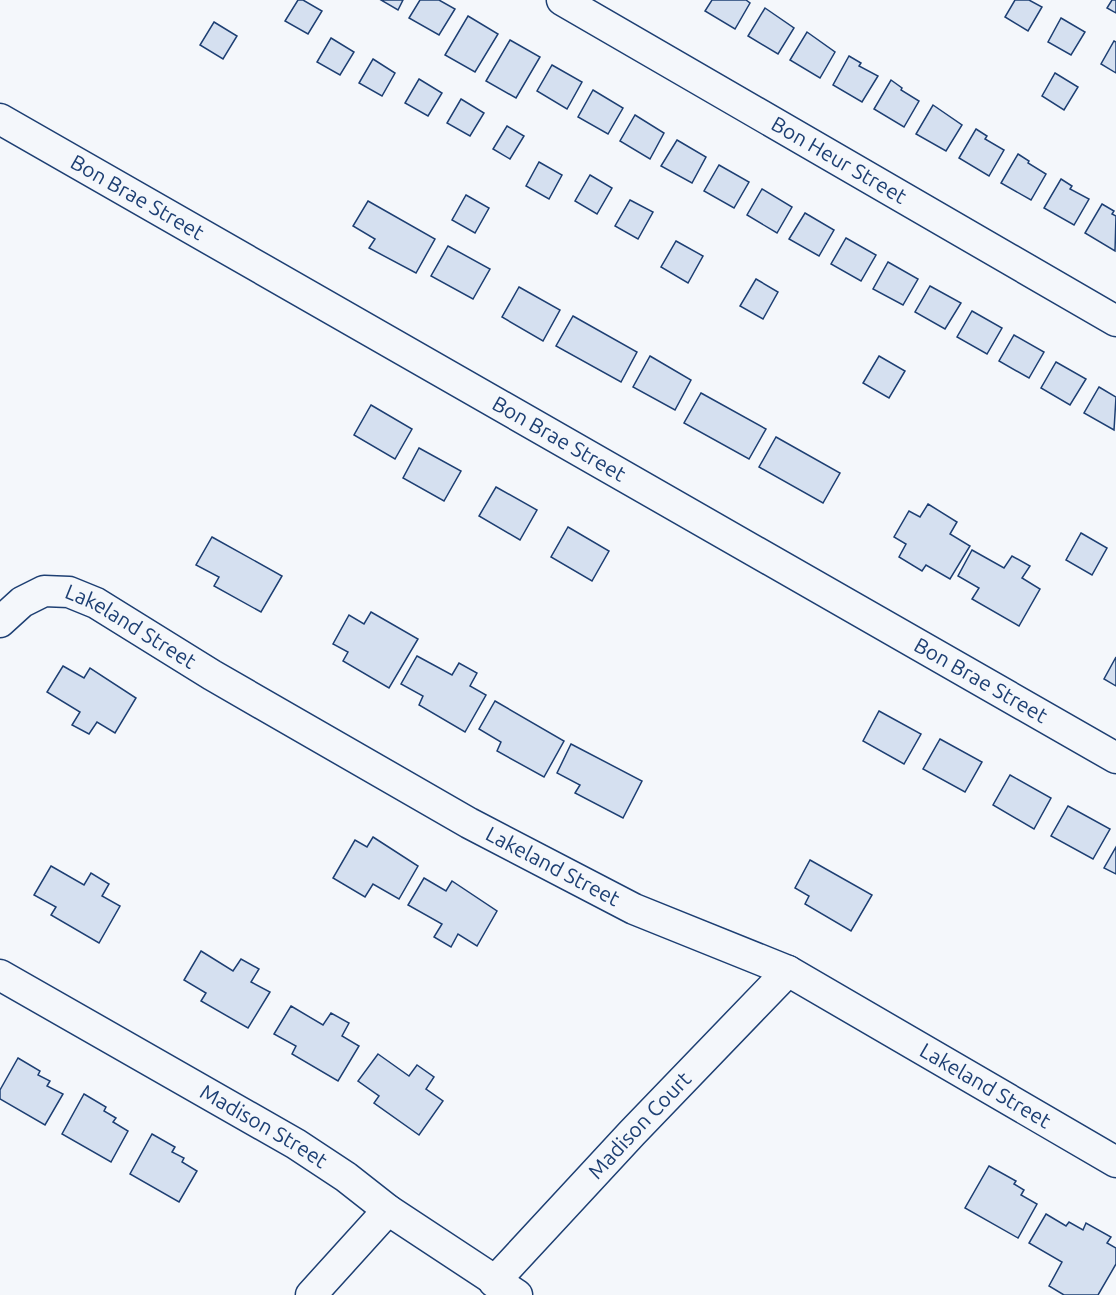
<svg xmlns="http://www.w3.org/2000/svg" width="1116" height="1295" viewBox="0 0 1116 1295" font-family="Ubuntu,sans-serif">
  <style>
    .building { fill: #d5e0f0; stroke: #1d3f73; stroke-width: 1.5 }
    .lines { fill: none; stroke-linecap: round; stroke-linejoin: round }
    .minor-casing { stroke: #1d3f73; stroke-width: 33 }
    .minor { stroke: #f4f7fb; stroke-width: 30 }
    .labels { text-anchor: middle; stroke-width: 4.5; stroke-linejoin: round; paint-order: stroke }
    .street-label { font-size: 21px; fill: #1d3f73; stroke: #f4f7fb }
  </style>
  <rect width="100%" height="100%" fill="#f4f7fb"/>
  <!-- building -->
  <g class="building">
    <polygon points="298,0 303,0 322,11 308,34 285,21"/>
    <polygon points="381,0 403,0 398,10"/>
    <polygon points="420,0 439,0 455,9 439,35 409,18"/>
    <polygon points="712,0 746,0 750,3 735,29 705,11"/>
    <polygon points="1015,0 1029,0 1042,7 1028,31 1005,17"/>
    <polygon points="1112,0 1116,0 1116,13 1107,8"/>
    <polygon points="765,8 794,28 778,54 748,36"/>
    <polygon points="468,16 498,34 475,72 445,55"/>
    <polygon points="1061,18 1085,32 1071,55 1048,42"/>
    <polygon points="214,22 237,36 223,59 200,45"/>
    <polygon points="807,32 835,52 820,78 790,60"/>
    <polygon points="331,38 354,52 340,75 317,62"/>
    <polygon points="510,40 540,57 516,98 486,81"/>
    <polygon points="1114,41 1116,42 1116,73 1101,64"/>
    <polygon points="849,56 861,63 859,66 878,76 862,102 833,85"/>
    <polygon points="373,59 395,73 382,96 359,83"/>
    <polygon points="552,65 582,82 567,109 537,91"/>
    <polygon points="1055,73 1078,87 1064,110 1042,96"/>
    <polygon points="419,79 442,93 428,116 405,103"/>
    <polygon points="891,80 902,88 901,90 919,101 904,127 874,109"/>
    <polygon points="593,90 623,108 608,134 578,117"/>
    <polygon points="461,99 484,113 470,136 447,123"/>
    <polygon points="933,105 962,125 946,151 916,134"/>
    <polygon points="635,115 664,133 650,159 620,141"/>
    <polygon points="507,126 524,136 510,159 493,149"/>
    <polygon points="976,129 987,136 985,139 1004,150 989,176 959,158"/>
    <polygon points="677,140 706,157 692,183 661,166"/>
    <polygon points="1018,154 1029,161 1028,163 1046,174 1031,200 1001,183"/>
    <polygon points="539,162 562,175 549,199 526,186"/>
    <polygon points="719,165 749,182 734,208 704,191"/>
    <polygon points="590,175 612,188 597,214 575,201"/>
    <polygon points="1061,179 1072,186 1070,189 1089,199 1074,225 1044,208"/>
    <polygon points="762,189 792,207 777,233 747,215"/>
    <polygon points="466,195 489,208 475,233 452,220"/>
    <polygon points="630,200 653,212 638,239 615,226"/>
    <polygon points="368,201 435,239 416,273 369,248 375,239 353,226"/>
    <polygon points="1102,204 1114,211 1112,214 1116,216 1115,251 1085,233"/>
    <polygon points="805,213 834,230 819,256 789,239"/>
    <polygon points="846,238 876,255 861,281 831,264"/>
    <polygon points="676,241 703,256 688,283 661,267"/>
    <polygon points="448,246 490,269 473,299 431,276"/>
    <polygon points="888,262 918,279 903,305 873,289"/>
    <polygon points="756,279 778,292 763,319 740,306"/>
    <polygon points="930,286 961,303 945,329 915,312"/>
    <polygon points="519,287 560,310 543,341 502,317"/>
    <polygon points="972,311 1002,328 987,354 957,337"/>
    <polygon points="573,316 637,352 621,382 556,346"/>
    <polygon points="1014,335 1044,352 1029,378 999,361"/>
    <polygon points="650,356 691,380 675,410 633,387"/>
    <polygon points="879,356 905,371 889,398 863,383"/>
    <polygon points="1056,362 1086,379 1070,405 1041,388"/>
    <polygon points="1099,387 1116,397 1114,430 1084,413"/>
    <polygon points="701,393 766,429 749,459 684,423"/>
    <polygon points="371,405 412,429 395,459 354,435"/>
    <polygon points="776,437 840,473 823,503 759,467"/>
    <polygon points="419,448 461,471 444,501 403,478"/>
    <polygon points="496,487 537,510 520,540 479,516"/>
    <polygon points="928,504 957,522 950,534 970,546 950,579 926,565 922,571 899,557 906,544 894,537 909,511 920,517"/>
    <polygon points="568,527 609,551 592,581 551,557"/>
    <polygon points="1081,533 1107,548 1092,575 1066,560"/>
    <polygon points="212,537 282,576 261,612 214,586 219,577 196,565"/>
    <polygon points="972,550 1004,568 1012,556 1030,566 1022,578 1040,589 1019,626 972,599 979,588 958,576"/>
    <polygon points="371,612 418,639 389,688 343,661 348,652 333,644 349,615 364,624"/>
    <polygon points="417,656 452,675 459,663 477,673 470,686 486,695 465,732 419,705 423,696 401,684"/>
    <polygon points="1116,657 1116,686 1104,679"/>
    <polygon points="63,666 84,678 90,668 136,698 115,733 97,722 89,734 72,725 80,712 47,692"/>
    <polygon points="495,701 564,741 544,777 497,751 501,742 479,729"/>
    <polygon points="879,711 921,734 904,764 863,741"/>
    <polygon points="940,739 982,762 965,792 923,769"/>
    <polygon points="571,744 642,781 623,818 575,793 580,785 557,773"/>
    <polygon points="1010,775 1051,798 1034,829 993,805"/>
    <polygon points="1068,806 1110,829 1093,859 1051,836"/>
    <polygon points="373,837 418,866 399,899 373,884 365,897 333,878 355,840 367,847"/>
    <polygon points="1116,847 1116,874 1104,868"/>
    <polygon points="810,860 872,895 851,931 805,904 809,896 795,888"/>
    <polygon points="51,866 84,885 91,873 109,884 102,896 120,906 99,943 51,915 56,907 34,895"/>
    <polygon points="424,878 446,891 452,881 497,911 477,946 458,934 451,947 434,937 442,924 408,905"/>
    <polygon points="201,951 233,971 241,959 259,969 251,982 270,992 248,1028 201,1001 206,993 184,980"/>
    <polygon points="291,1006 323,1025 331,1013 349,1023 342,1036 359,1046 338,1081 292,1054 296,1046 274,1034"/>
    <polygon points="378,1054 409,1076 417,1065 434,1077 426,1089 443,1101 419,1135 374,1103 379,1096 358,1081"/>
    <polygon points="18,1058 40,1071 38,1075 50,1081 47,1086 63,1094 45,1125 0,1099 0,1090"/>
    <polygon points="84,1094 106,1107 104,1111 116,1118 113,1122 128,1131 111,1162 62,1134"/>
    <polygon points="152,1134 175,1147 172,1152 184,1158 182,1162 197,1171 179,1202 130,1174"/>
    <polygon points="989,1166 1016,1181 1014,1184 1024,1190 1021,1195 1037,1204 1018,1238 965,1208"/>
    <polygon points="1046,1214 1066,1226 1069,1222 1083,1230 1086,1223 1111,1237 1107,1243 1116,1248 1116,1264 1098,1295 1064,1295 1049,1286 1062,1262 1029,1243"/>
  </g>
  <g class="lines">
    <!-- minor casing -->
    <g class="minor-casing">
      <g id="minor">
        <path id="s1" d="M562,0L1116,321"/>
        <path id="s2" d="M0,119L1116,758"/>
        <path id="s3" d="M0,622L22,602L44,591L69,592L96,603L212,675L469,823L634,909L788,971L1116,1162"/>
        <path id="s4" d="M0,975L296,1144L346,1177L388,1210L517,1295"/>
        <path id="s5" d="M494,1282L632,1133L788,971"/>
        <polyline points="311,1295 388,1210"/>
      </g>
    </g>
    <!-- minor -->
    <use href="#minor" class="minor"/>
  </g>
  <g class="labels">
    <!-- street labels -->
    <g class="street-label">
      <text dy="7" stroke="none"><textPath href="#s1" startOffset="320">Bon Heur Street</textPath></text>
      <text dy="7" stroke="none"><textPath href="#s2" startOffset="158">Bon Brae Street</textPath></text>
      <text dy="7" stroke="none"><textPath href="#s2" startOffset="644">Bon Brae Street</textPath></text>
      <text dy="7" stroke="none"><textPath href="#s3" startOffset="150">Lakeland Street</textPath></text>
      <text dy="7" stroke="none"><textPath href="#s2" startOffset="1130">Bon Brae Street</textPath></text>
      <text dy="7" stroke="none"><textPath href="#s3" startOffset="636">Lakeland Street</textPath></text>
      <text dy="7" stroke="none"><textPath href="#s3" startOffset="1122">Lakeland Street</textPath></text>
      <text dy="7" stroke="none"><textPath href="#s5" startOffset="214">Madison Court</textPath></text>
      <text dy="7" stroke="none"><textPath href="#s4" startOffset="304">Madison Street</textPath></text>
    </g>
  </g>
</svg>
